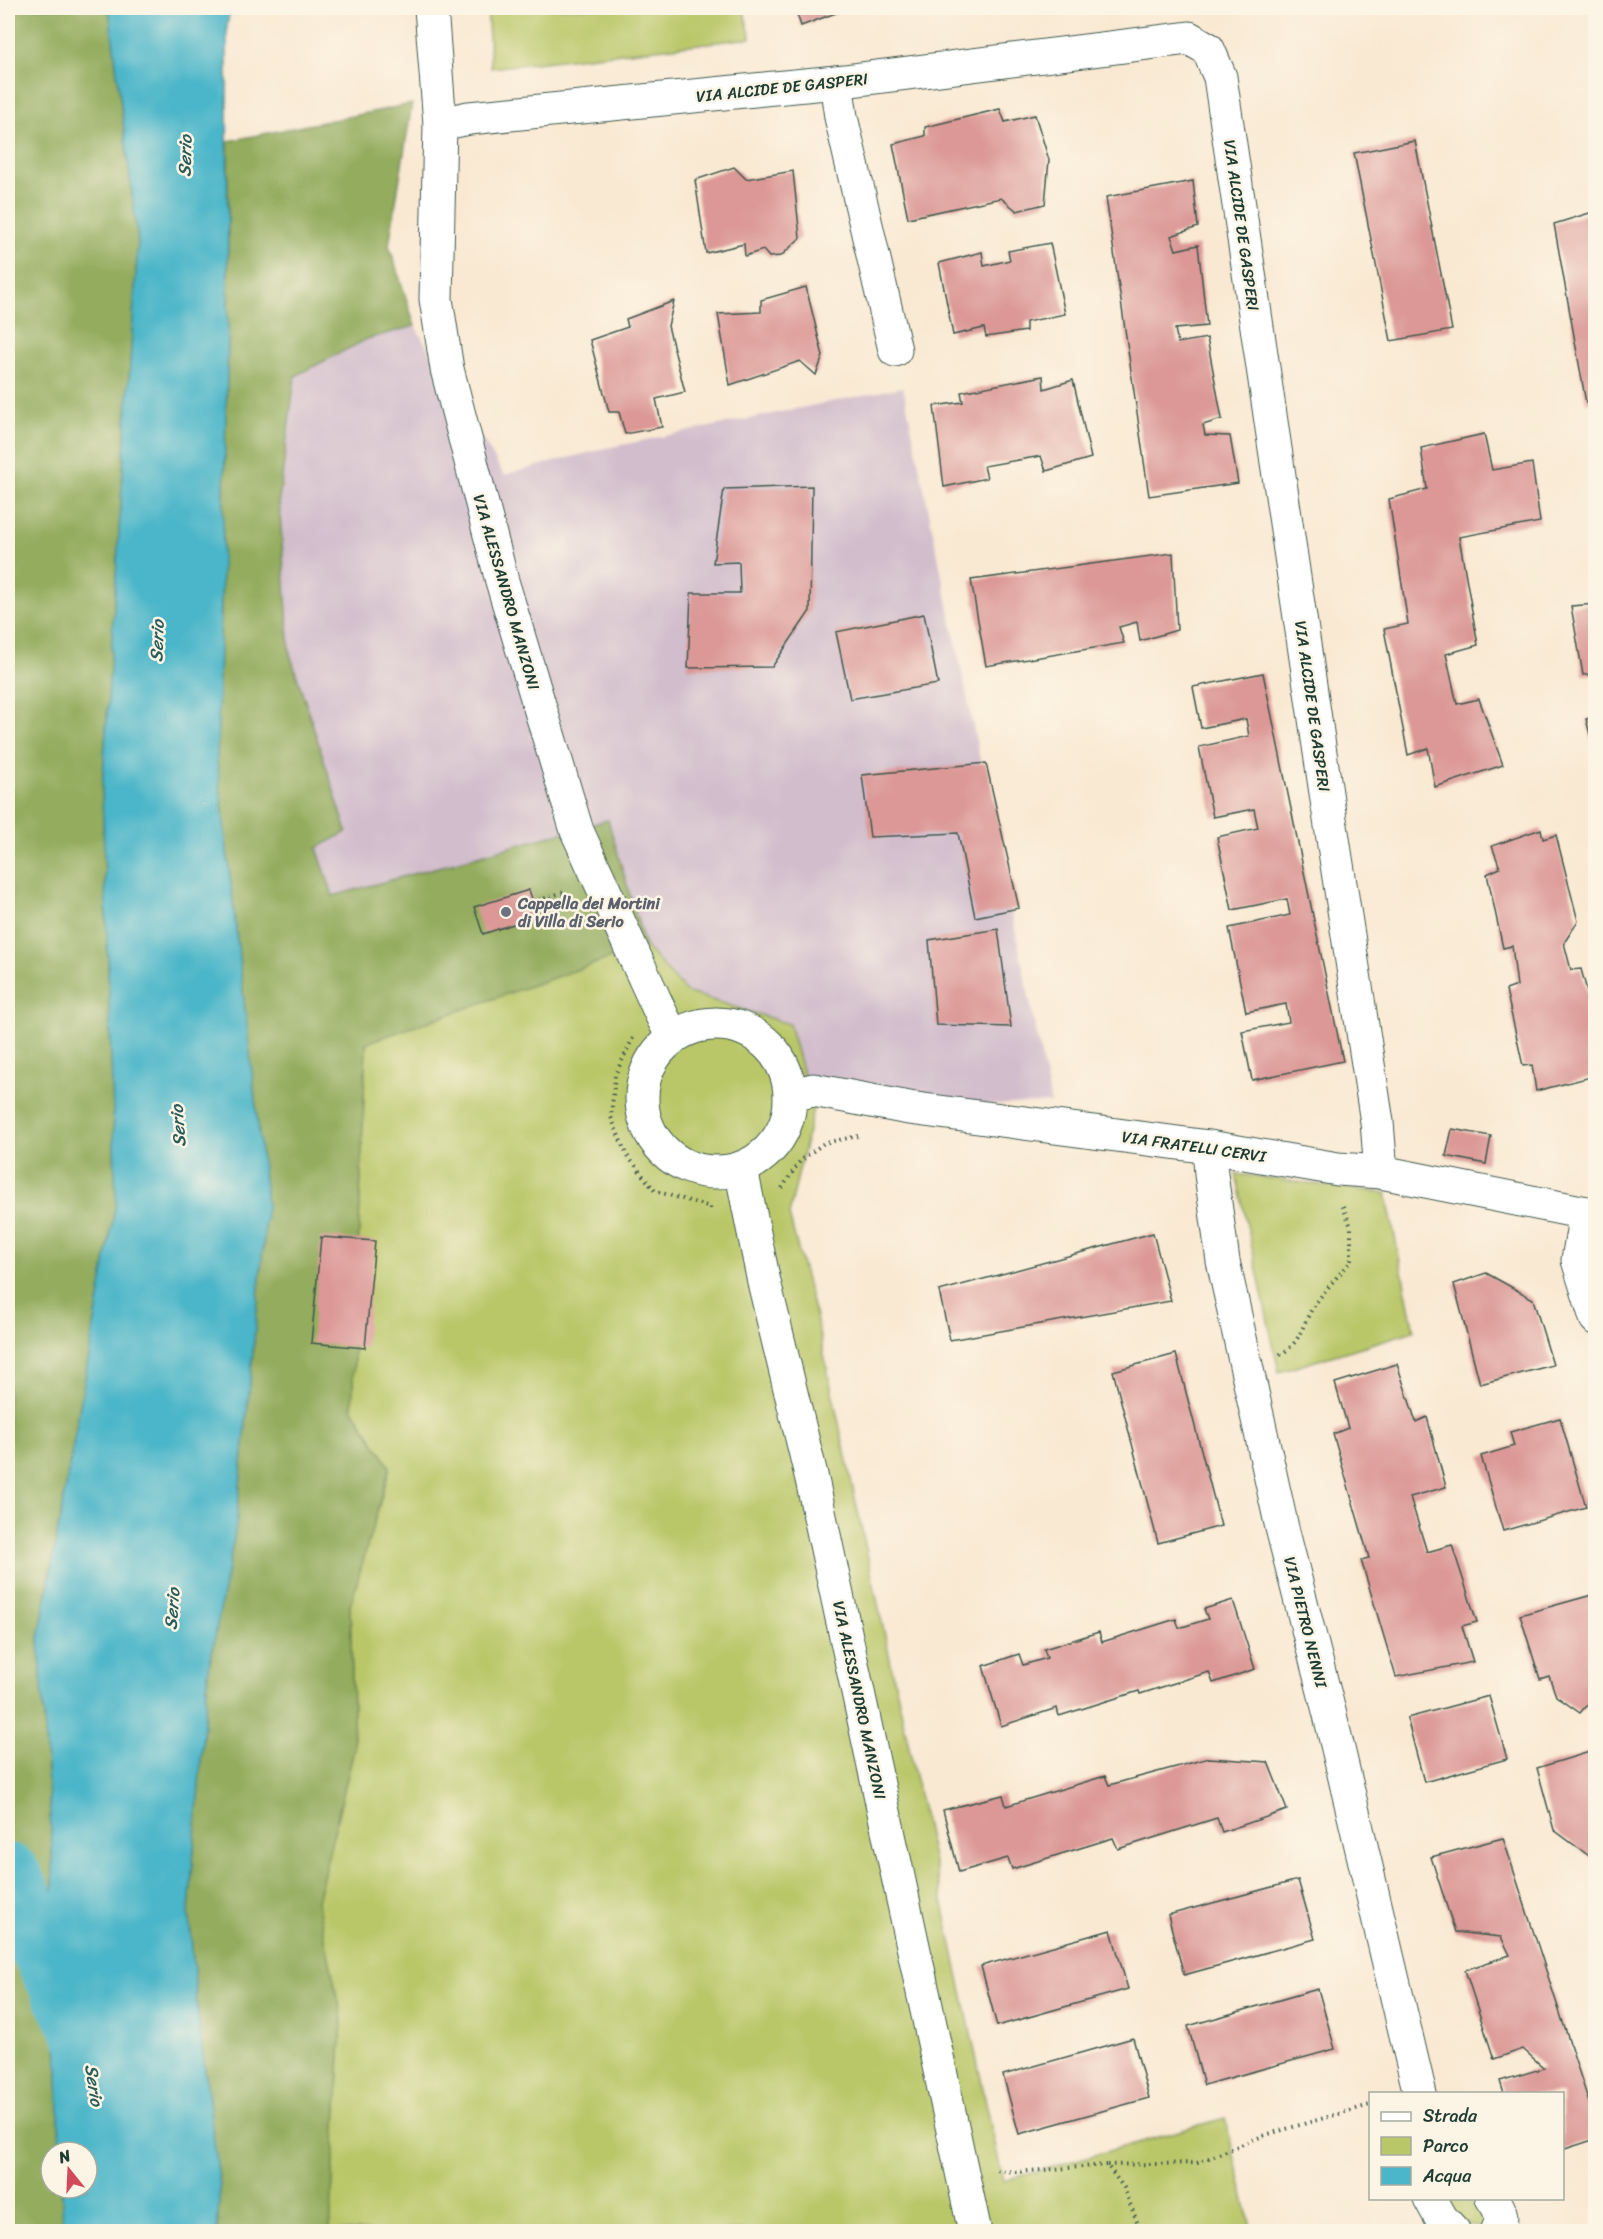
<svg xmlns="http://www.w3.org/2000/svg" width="1603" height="2239" viewBox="0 0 1603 2239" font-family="Sriracha,sans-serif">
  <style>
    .industrial { fill: #d1bdcc }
    .green { fill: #bac769; stroke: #6c824e; stroke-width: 1.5 }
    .forest { fill: #93ac5d; stroke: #597448; stroke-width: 1.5 }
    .water { fill: #4bb6c9; stroke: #357a7e; stroke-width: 1.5 }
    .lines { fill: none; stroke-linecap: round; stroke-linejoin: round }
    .river { stroke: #4bb6c9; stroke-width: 68 }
    .building { fill: #db9896 }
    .minor-casing { stroke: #40574c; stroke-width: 35 }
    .path { stroke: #40574c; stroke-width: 4; stroke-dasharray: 1.5 4.5; stroke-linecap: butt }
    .minor { stroke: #fff; stroke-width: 33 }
    .worship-dot { fill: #6b7280; stroke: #fcf5e5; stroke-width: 2 }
    .labels { text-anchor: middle; stroke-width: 5; stroke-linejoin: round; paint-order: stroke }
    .street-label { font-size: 16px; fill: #1f3d34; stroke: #fcf5e5 }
    .worship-label { font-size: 16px; font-weight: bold; fill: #5b616d; stroke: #fcf5e5; text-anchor: start }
    .water-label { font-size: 18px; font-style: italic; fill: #2a5b59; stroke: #fcf5e5 }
  </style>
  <rect width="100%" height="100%" fill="#fcf5e5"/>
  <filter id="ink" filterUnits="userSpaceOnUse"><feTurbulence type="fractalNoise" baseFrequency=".0167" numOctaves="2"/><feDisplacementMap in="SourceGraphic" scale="12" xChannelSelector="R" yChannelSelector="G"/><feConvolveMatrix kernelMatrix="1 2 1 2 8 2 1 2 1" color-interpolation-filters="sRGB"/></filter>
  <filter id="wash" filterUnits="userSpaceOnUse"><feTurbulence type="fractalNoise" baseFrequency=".008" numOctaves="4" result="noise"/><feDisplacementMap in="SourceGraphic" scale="24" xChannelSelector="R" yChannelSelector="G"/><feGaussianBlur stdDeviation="1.35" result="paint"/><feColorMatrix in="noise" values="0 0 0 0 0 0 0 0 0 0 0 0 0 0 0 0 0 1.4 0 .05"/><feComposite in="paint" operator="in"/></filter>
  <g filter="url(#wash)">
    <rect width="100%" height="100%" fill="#f9e9d3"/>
    <!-- industrial -->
    <polygon class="industrial" points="415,326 504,475 602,449 903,387 1051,1103 813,1109 789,1024 686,992 645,946 608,820 332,896 317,847 347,832 290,654 279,500 295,376 367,339"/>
    <!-- green -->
    <g class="green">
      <polygon points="487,8 743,8 751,38 491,68"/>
      <polygon points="645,946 686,992 789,1024 813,1109 789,1215 816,1318 1003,2181 1225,2118 1252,2231 330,2231 342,2019 317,1901 354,1749 350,1606 390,1467 352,1408 366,1043"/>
      <polygon points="1236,1174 1386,1193 1414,1331 1279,1372"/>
      <path d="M1443,2199H1476L1488,2211L1485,2225C1465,2232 1454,2212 1443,2199Z"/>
    </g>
    <!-- forest -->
    <g class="forest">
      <polygon points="8,8 109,8 138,242 102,790 116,1202 39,1638 52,1846 60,2152 51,2152 51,2188 62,2188 63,2231 8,2232 8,307 16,273 8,141"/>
      <polygon points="412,104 389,245 415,326 367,339 295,376 279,500 290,654 347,832 317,848 333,896 608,820 645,946 366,1043 352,1408 390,1467 350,1606 354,1749 317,1901 342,2019 330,2231 217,2232 220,2187 197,2007 189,1911 208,1673 236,1527 267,1205 217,760 228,337 228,141"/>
    </g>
    <!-- water -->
    <polygon class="water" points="109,8 230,8 227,27 228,337 217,760 267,1205 236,1527 208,1673 189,1911 197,2007 220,2187 217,2232 63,2231 62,2188 87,2188 87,2152 60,2152 52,1846 39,1638 116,1202 102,790 138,242"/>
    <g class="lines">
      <!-- river -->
      <polyline class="river" points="8,1877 86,2030"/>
    </g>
    <g id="blocks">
      <!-- building -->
      <g class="building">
        <polygon points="795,8 849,8 801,26"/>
        <polygon points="1000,109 1005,122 1035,115 1049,160 1045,204 1017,211 1001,198 908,218 893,144 925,136 925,127"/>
        <polygon points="1415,141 1452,330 1391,341 1354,153"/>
        <polygon points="734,167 746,179 793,171 800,238 781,256 769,257 763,250 745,256 744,244 706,253 695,180"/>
        <polygon points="1193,181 1198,227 1171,236 1176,250 1198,245 1207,326 1175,329 1178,343 1207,338 1222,419 1203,425 1205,435 1230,436 1238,483 1149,496 1106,197"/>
        <polygon points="1596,211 1596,400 1586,403 1554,224"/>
        <polygon points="1050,243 1065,314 1026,322 1026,331 986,337 984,328 953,335 939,263 982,252 984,266 1010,260 1008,251"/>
        <polygon points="806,287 823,356 816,375 800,361 730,385 718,314 761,312 761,300"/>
        <polygon points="674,301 668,326 685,392 656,399 662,427 625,434 619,412 609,412 590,340 628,327 626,319"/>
        <polygon points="1043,376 1044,389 1073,380 1091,458 1046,471 1041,456 984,466 987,478 944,487 934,406 963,402 961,392"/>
        <polygon points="1484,434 1492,470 1532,463 1540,522 1459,537 1478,645 1446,654 1457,704 1479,699 1503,765 1435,787 1428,748 1408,755 1384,629 1408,624 1389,499 1427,489 1421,448"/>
        <polygon points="812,486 810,611 772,667 688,668 691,593 740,593 739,562 713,563 724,489"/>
        <polygon points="1173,553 1177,630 1140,641 1137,622 1119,627 1124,643 986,666 971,580"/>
        <polygon points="1596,604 1596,674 1583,675 1571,606"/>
        <polygon points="924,614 938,684 850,699 836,632"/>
        <polygon points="1263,673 1343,1061 1252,1080 1242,1031 1289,1022 1286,1004 1246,1012 1229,928 1290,915 1287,899 1232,910 1217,837 1258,828 1254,809 1213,817 1199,747 1249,736 1246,719 1201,728 1193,687"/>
        <polygon points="1596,717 1596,754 1595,754 1586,719"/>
        <polygon points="986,763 1019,908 975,917 958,833 870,837 862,775"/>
        <polygon points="1541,829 1543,839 1556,835 1578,921 1564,943 1571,970 1581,969 1596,1024 1596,1037 1591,1077 1536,1091 1532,1065 1523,1066 1506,990 1517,986 1512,946 1503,948 1487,874 1500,868 1492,846"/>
        <polygon points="529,890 538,916 483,934 474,907"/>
        <polygon points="998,929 1011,1027 936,1025 929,940"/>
        <polygon points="1452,1129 1491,1136 1486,1164 1446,1156"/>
        <polygon points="1153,1233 1171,1301 950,1340 939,1291"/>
        <polygon points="321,1237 375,1241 365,1348 311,1343"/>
        <polygon points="1486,1273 1533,1299 1553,1365 1480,1384 1454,1284"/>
        <polygon points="1176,1354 1221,1526 1158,1543 1113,1371"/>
        <polygon points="1397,1364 1416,1422 1427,1417 1446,1487 1410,1497 1427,1552 1452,1545 1477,1622 1462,1626 1473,1662 1396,1677 1361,1560 1369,1558 1333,1434 1348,1428 1335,1383"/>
        <polygon points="1560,1418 1586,1507 1503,1531 1481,1456 1514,1446 1510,1432"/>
        <polygon points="1592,1595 1596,1606 1596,1694 1580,1713 1556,1696 1549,1676 1540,1679 1520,1615"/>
        <polygon points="1233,1600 1255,1669 1213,1683 1209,1672 1140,1694 1139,1691 1059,1716 1057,1708 1001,1726 983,1666 1019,1654 1023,1665 1047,1658 1044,1649 1099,1632 1102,1642 1176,1619 1179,1628 1208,1619 1204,1609"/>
        <polygon points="1489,1696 1507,1759 1424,1782 1407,1718"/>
        <polygon points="1596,1750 1596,1861 1554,1830 1537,1768"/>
        <polygon points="1209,1758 1268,1762 1287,1810 1222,1832 1217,1818 1118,1849 1113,1838 1012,1869 1008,1858 959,1872 943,1810 1003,1795 1006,1806 1105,1776 1109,1785"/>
        <polygon points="1503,1838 1596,2124 1596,2139 1562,2150 1562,2094 1504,2094 1500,2081 1544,2068 1523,2049 1494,2059 1465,1970 1510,1955 1501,1937 1455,1932 1431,1857"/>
        <polygon points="1298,1880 1315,1939 1184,1975 1168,1915"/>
        <polygon points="1111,1930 1128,1989 997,2026 981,1966"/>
        <polygon points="1318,1989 1335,2049 1204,2085 1188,2026"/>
        <polygon points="1133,2038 1149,2098 1019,2134 1003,2075"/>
      </g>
    </g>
  </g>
  <g filter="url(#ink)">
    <use href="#blocks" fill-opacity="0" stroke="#40574c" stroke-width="1.5"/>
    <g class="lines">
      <!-- minor casing -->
      <g class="minor-casing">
        <g id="minor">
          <polyline points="431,8 440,124 436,299 447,369 502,581 577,831 663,1018 673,1037"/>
          <polyline points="836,82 841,117 895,350"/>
          <polyline points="440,124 469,118 836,82 1189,38 1208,49 1220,77 1327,800 1377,1122 1381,1172"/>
          <circle cx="716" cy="1098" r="74"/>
          <polyline points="792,1095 813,1090 909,1108 1209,1147 1338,1169 1381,1172 1596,1215"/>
          <polyline points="1209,1147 1211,1174 1223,1261 1282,1528 1330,1715 1420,2094"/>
          <polyline points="741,1169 764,1282 811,1475 975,2232"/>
          <polyline points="1586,1213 1578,1260 1596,1318"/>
          <polyline points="1430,2198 1441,2218 1454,2232"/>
          <path d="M1492,2198C1501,2210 1504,2218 1497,2232"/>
        </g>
      </g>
      <!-- path -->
      <g class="path">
        <polyline points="533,902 567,891"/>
        <polyline points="633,1038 615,1075 611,1117 626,1154 655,1191 710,1207 710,1210"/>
        <polyline points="782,1188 800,1161 824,1143 858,1136"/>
        <path d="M1280,1355C1301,1342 1300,1330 1312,1309C1323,1292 1338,1276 1351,1261V1227L1342,1204"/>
        <polyline points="1107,2165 1197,2163 1265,2135 1370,2105"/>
        <polyline points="997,2170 1016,2172 1107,2165 1124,2188 1141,2232"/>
      </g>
      <!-- minor -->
      <use href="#minor" class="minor"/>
    </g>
  </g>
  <!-- markers -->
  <circle class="worship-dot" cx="506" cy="912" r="6"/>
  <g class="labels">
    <!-- street labels -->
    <g class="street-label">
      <text transform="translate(782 87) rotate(-6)" y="6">VIA ALCIDE DE GASPERI</text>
      <text transform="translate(1242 225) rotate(82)" y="6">VIA ALCIDE DE GASPERI</text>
      <text transform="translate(507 592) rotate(74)" y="6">VIA ALESSANDRO MANZONI</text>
      <text transform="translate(1313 706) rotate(82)" y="6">VIA ALCIDE DE GASPERI</text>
      <text transform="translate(1194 1146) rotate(8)" y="6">VIA FRATELLI CERVI</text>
      <text transform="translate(1306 1622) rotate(76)" y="6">VIA PIETRO NENNI</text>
      <text transform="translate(860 1700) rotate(78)" y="6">VIA ALESSANDRO MANZONI</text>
    </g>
    <!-- worship labels -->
    <g class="worship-label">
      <text x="518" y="909">Cappella dei Mortini<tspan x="518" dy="18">di Villa di Serio</tspan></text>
    </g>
    <!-- water labels -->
    <g class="water-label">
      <text transform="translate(185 156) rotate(-88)" y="6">Serio</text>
      <text transform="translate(157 641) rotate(-87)" y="6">Serio</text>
      <text transform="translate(178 1126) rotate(-94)" y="6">Serio</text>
      <text transform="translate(172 1609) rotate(-85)" y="6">Serio</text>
      <text transform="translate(94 2085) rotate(82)" y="6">Serio</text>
    </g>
  </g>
  <!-- margin -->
  <rect width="1603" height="2239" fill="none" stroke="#fcf5e5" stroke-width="30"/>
  <!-- legend -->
  <rect x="1369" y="2092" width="195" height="108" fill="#fcf5e5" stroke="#a4ab9e" stroke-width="1.5"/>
  <rect x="1381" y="2112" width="30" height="9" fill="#ffffff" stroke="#a4ab9e" stroke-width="1.5"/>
  <text x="1423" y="2122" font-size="18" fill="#1f3d34">Strada</text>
  <rect x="1381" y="2137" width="30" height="18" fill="#bac769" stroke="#a4ab9e" stroke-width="1.5"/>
  <text x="1423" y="2152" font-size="18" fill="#1f3d34">Parco</text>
  <rect x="1381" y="2167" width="30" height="18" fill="#4bb6c9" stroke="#a4ab9e" stroke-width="1.5"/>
  <text x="1423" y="2182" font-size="18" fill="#1f3d34">Acqua</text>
  <!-- north arrow -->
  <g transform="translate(69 2170) rotate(342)"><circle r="28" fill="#fcf5e5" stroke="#a4ab9e" stroke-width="1.5"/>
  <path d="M0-4.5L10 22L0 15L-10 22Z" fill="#d1495b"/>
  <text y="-9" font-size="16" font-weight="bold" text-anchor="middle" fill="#1f3d34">N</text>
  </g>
</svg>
